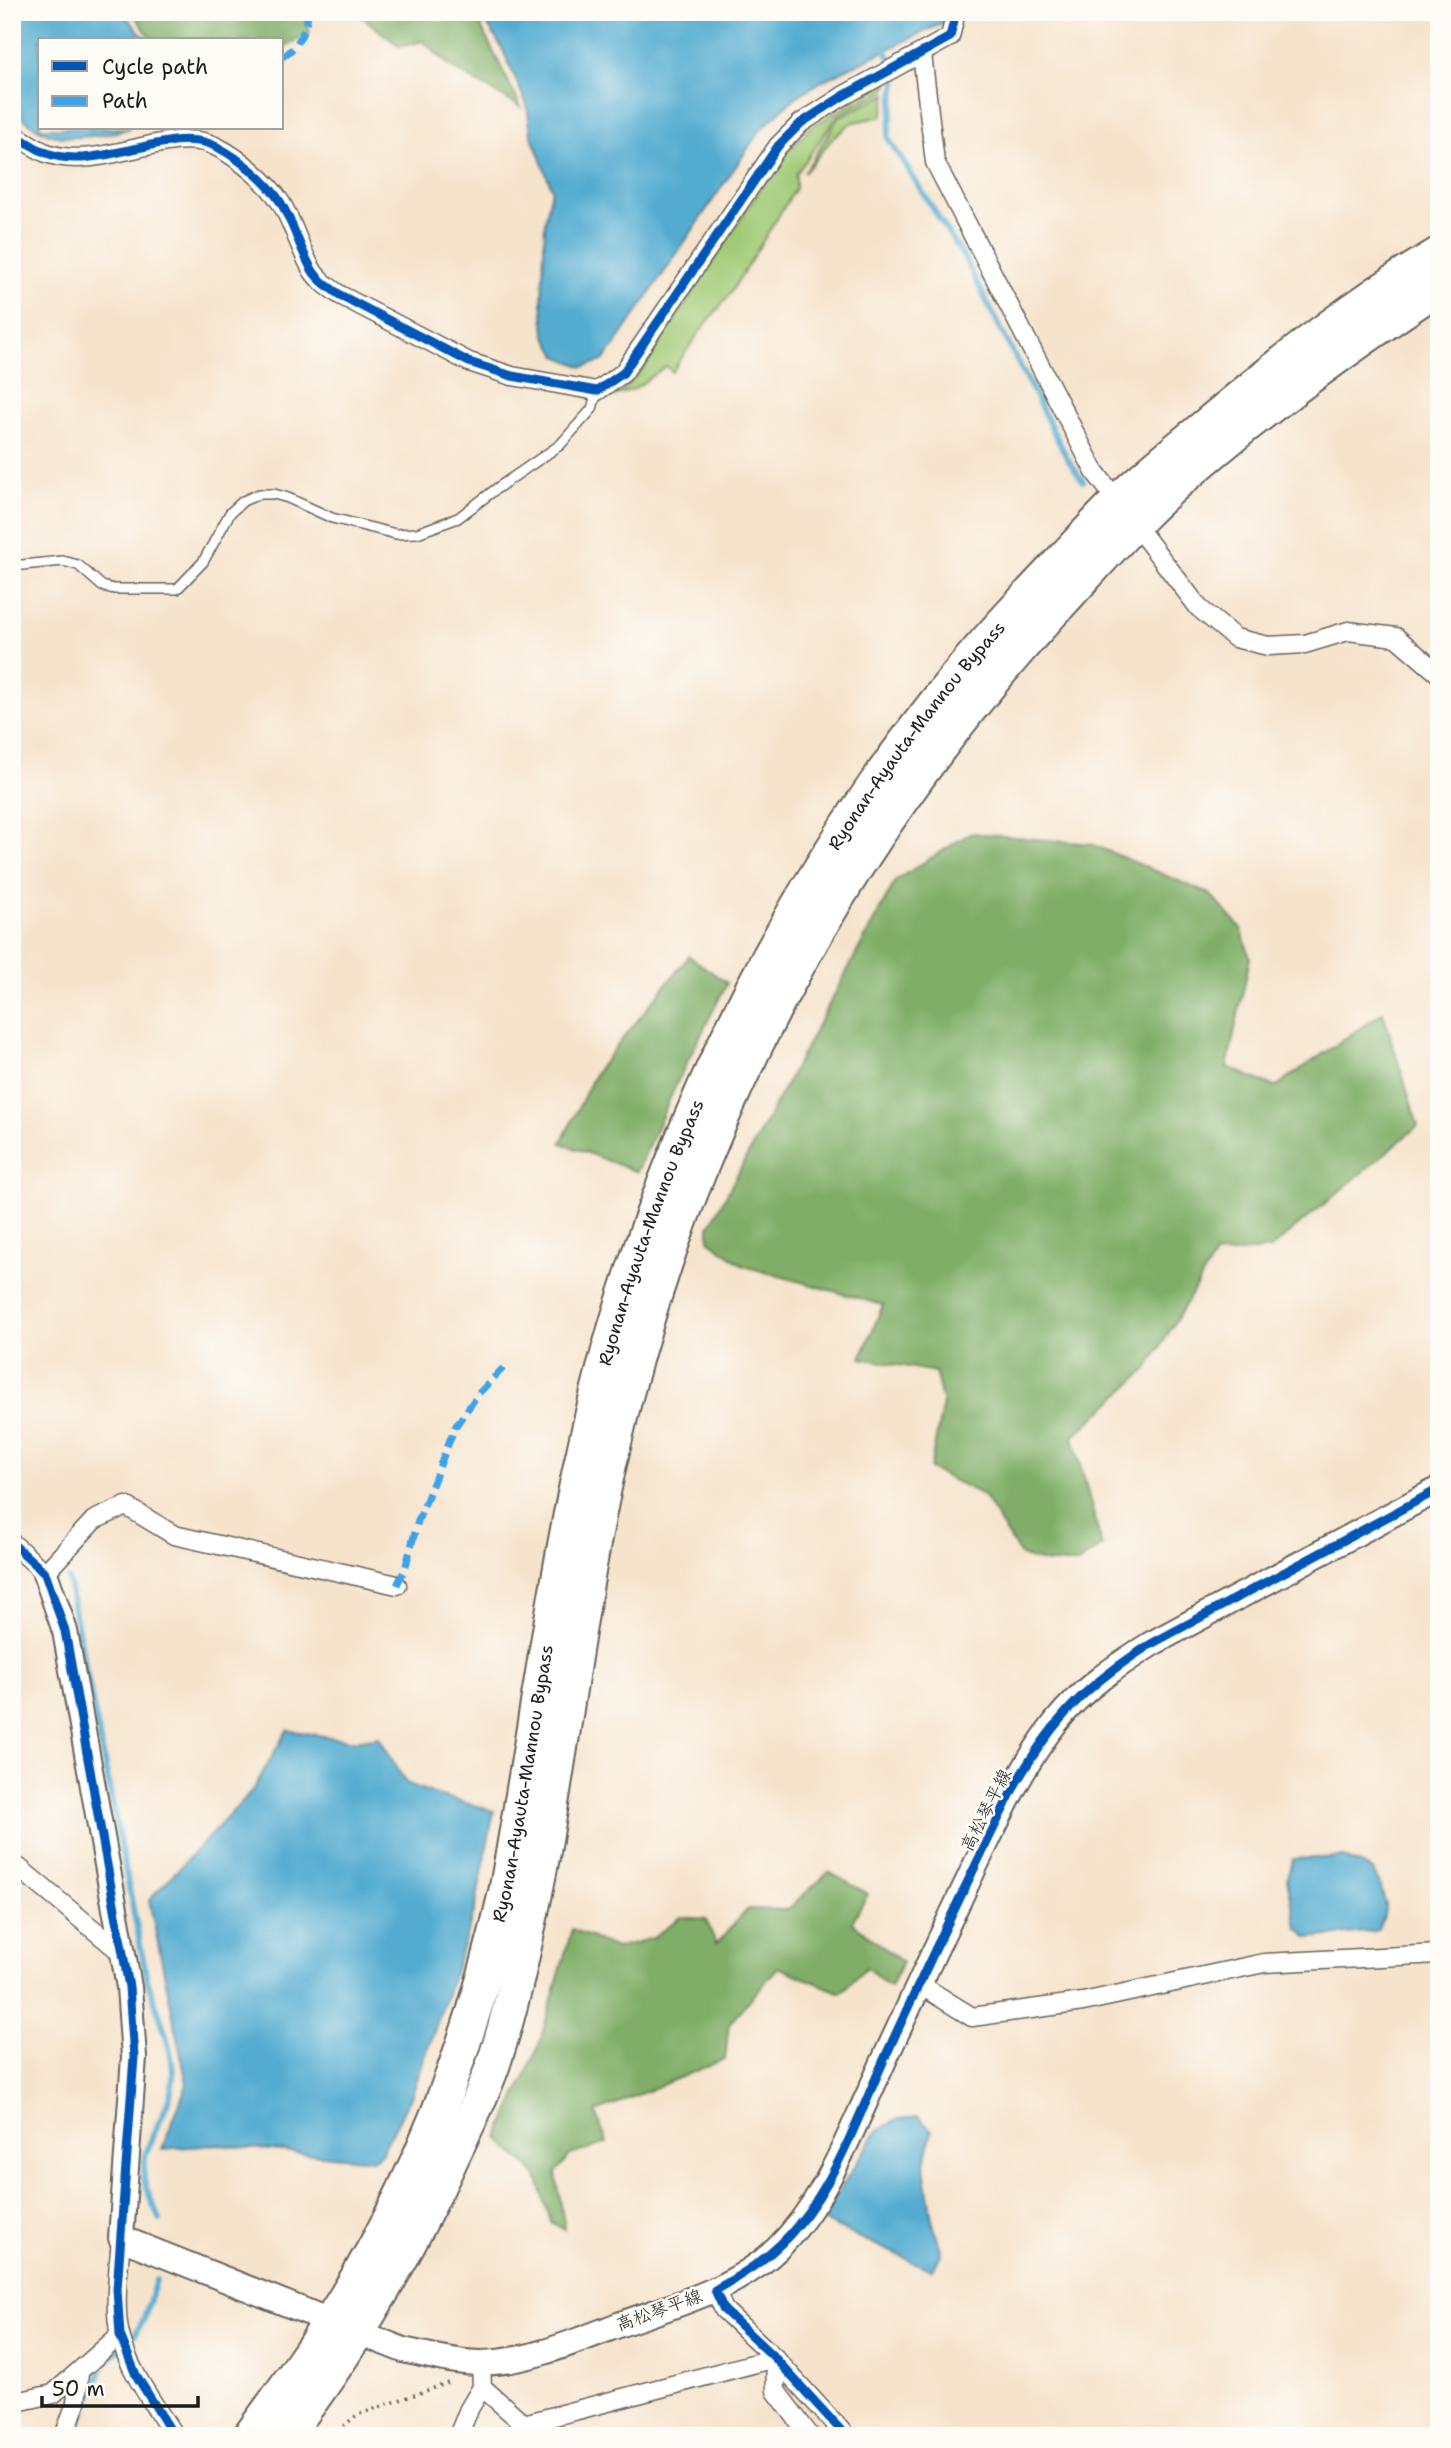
<svg xmlns="http://www.w3.org/2000/svg" width="1451" height="2448" viewBox="0 0 1451 2448" font-family="'Shantell Sans','Klee One',sans-serif">
  <style>
    .green { fill: #a1ca76; stroke: #5e7349; stroke-width: 2 }
    .forest { fill: #80ae67; stroke: #4e6542; stroke-width: 2 }
    .water { fill: #52acd0; stroke: #376476; stroke-width: 2 }
    .lines { fill: none; stroke-linecap: round; stroke-linejoin: round }
    .stream { stroke: #52acd0; stroke-width: 6 }
    .lane-casing { stroke: #68625a; stroke-width: 12 }
    .street-casing { stroke: #68625a; stroke-width: 21 }
    .secondary-casing { stroke: #68625a; stroke-width: 28 }
    .highway-casing { stroke: #68625a; stroke-width: 37 }
    .path { stroke: #68625a; stroke-width: 3.5; stroke-dasharray: 2 5; stroke-linecap: butt }
    .lane { stroke: #fff; stroke-width: 9 }
    .street { stroke: #fff; stroke-width: 18 }
    .secondary { stroke: #fff; stroke-width: 24 }
    .highway { stroke: #fff; stroke-width: 33 }
    .quiet { stroke: #3da2ea; stroke-width: 7; stroke-dasharray: 14 7; stroke-linecap: butt }
    .cycleway-casing { stroke: #fdfcf7; stroke-width: 13 }
    .cycleway { stroke: #0057b8; stroke-width: 9 }
    .labels { text-anchor: middle; stroke-width: 5; stroke-linejoin: round; paint-order: stroke }
    .street-label { font-size: 18px; fill: #1c1c1c; stroke: #fdfcf7 }
  </style>
  <rect width="100%" height="100%" fill="#fdfcf7"/>
  <filter id="ink" filterUnits="userSpaceOnUse"><feTurbulence type="fractalNoise" baseFrequency=".0143" numOctaves="2"/><feDisplacementMap in="SourceGraphic" scale="14" xChannelSelector="R" yChannelSelector="G"/><feConvolveMatrix kernelMatrix="1 2 1 2 8 2 1 2 1" color-interpolation-filters="sRGB"/></filter>
  <filter id="wash" filterUnits="userSpaceOnUse"><feTurbulence type="fractalNoise" baseFrequency=".00686" numOctaves="4" result="noise"/><feDisplacementMap in="SourceGraphic" scale="28" xChannelSelector="R" yChannelSelector="G"/><feGaussianBlur stdDeviation="1.57" result="paint"/><feColorMatrix in="noise" values="0 0 0 0 0 0 0 0 0 0 0 0 0 0 0 0 0 1.4 0 .05"/><feComposite in="paint" operator="in"/></filter>
  <g filter="url(#wash)">
    <rect width="100%" height="100%" fill="#f6e3cc"/>
    <!-- green -->
    <g class="green">
      <polygon points="889,81 885,91 838,115 796,174 796,188 728,297 700,331 672,372 666,366 634,389 611,397 624,389 643,369 779,160 811,127"/>
      <polygon points="887,94 882,116 851,123 832,139 804,173 839,117"/>
    </g>
    <!-- forest -->
    <g class="forest">
      <polygon points="132,12 305,12 310,33 282,49 282,40 152,40"/>
      <polygon points="356,12 477,12 483,31 521,107 452,68 423,41 400,47"/>
      <polygon points="971,833 1091,844 1210,894 1241,928 1250,958 1227,1067 1275,1087 1383,1012 1418,1126 1270,1249 1215,1255 1147,1369 1073,1437 1102,1546 1078,1563 1048,1563 1021,1556 983,1495 930,1469 943,1403 935,1372 861,1358 883,1305 744,1266 709,1240 709,1227 896,880"/>
      <polygon points="689,956 727,983 679,1078 637,1172 561,1143 596,1072"/>
      <polygon points="829,1872 868,1894 852,1922 902,1962 890,1987 866,1967 841,1993 778,1967 729,2024 725,2059 596,2112 607,2143 570,2155 556,2173 565,2230 551,2222 537,2176 498,2138 539,2045 572,1929 616,1948 653,1938 681,1917 706,1919 716,1944 748,1909 787,1910"/>
    </g>
    <!-- water -->
    <g class="water">
      <path d="M12,12H122L147,40H40V128H130C110,135 69,141 49,134C35,129 23,118 12,109Z"/>
      <polygon points="483,12 884,12 915,19 946,12 945,22 826,79 796,97 761,129 613,348 603,361 583,367 557,356 545,334 542,302 545,221 552,189 531,134 527,105 502,48 487,24"/>
      <polygon points="287,1730 355,1741 379,1737 406,1783 434,1794 494,1811 475,1909 445,2000 411,2097 381,2153 373,2160 219,2145 162,2149 187,2084 149,1900 253,1790"/>
      <path d="M1343,1857L1373,1870C1383,1893 1393,1909 1376,1931L1308,1938L1297,1927L1287,1880L1292,1859Z"/>
      <polygon points="918,2117 932,2130 924,2168 932,2220 942,2253 931,2270 821,2220 876,2132 898,2119"/>
    </g>
    <g class="lines">
      <!-- stream -->
      <g class="stream">
        <polyline points="883,44 897,75 888,138 965,259 1067,458 1083,481"/>
        <path d="M68,1579L147,1979C156,2006 174,2050 173,2077C172,2113 139,2143 144,2179C146,2193 155,2207 160,2220"/>
        <polyline points="75,2436 104,2363 136,2333 144,2319 156,2280"/>
      </g>
    </g>
  </g>
  <g filter="url(#ink)">
    <g class="lines">
      <!-- lane casing -->
      <g class="lane-casing">
        <polyline id="lane" points="12,566 63,561 78,565 102,586 114,589 177,589 203,562 230,513 243,501 259,494 274,494 288,498 332,518 396,534 417,533 458,518 496,489 560,445 592,409 597,391"/>
      </g>
      <!-- street casing -->
      <g class="street-casing">
        <g id="street">
          <polyline points="922,54 935,162 1095,472 1199,608 1235,638 1268,646 1305,644 1348,631 1396,637 1439,674"/>
          <path d="M12,133C22,139 33,147 44,152C98,175 173,122 217,147C239,158 268,182 281,203C293,223 299,246 310,266C316,279 329,287 340,295L469,362L512,376L597,391L623,373L778,146L801,123L843,96L950,37L956,12"/>
          <polyline points="12,1543 45,1573 94,1520 126,1506 174,1535 397,1585"/>
          <polyline points="12,1862 123,1954"/>
          <polyline points="919,1984 972,2017 1083,2002 1264,1963 1439,1954"/>
          <path d="M121,2238C119,2267 113,2306 120,2335C129,2372 155,2405 174,2436"/>
          <polyline points="715,2290 724,2310 775,2358 846,2436"/>
          <polyline points="481,2363 482,2387 524,2424"/>
          <polyline points="12,2403 53,2394 120,2335"/>
          <polyline points="64,2436 76,2403 79,2373"/>
          <polyline points="458,2436 469,2409 482,2387"/>
          <polyline points="521,2436 524,2424 775,2358 776,2391 810,2436"/>
        </g>
      </g>
      <!-- secondary casing -->
      <g class="secondary-casing">
        <path id="secondary" d="M45,1573L65,1631L129,1987L134,2057L121,2238L403,2350C428,2355 454,2363 480,2363C526,2363 579,2340 621,2324C674,2305 736,2289 777,2249C822,2205 845,2145 871,2089C905,2014 940,1939 976,1864C1000,1815 1022,1765 1056,1722C1082,1689 1116,1666 1151,1644L1439,1489"/>
      </g>
      <!-- highway casing -->
      <g class="highway-casing">
        <g id="highway">
          <path id="s1" d="M250,2436C307,2359 362,2279 403,2192C449,2097 483,1993 506,1890C541,1701 562,1506 617,1321C686,1093 798,874 947,688C982,644 1020,604 1059,563C1079,542 1098,520 1120,499C1150,470 1184,444 1217,416C1287,358 1360,300 1439,254"/>
          <path d="M285,2436C350,2352 403,2262 448,2166C464,2131 482,2098 494,2062C515,1998 528,1931 541,1865C566,1728 581,1589 612,1453C684,1130 844,834 1070,593C1107,553 1143,511 1185,476C1265,407 1351,345 1439,287"/>
        </g>
      </g>
      <!-- path -->
      <polyline class="path" points="318,2435 335,2433 357,2415 448,2383"/>
      <!-- lane -->
      <use href="#lane" class="lane"/>
      <!-- street -->
      <use href="#street" class="street"/>
      <!-- secondary -->
      <use href="#secondary" class="secondary"/>
      <!-- highway -->
      <use href="#highway" class="highway"/>
      <!-- quiet -->
      <g class="quiet">
        <path d="M282,57C296,50 308,28 308,12"/>
        <polyline points="397,1585 405,1569 418,1521 455,1427 479,1393 505,1366"/>
      </g>
      <!-- cycleway casing -->
      <g class="cycleway-casing">
        <g id="cycleway">
          <path d="M12,133C22,139 33,147 44,152C98,175 173,122 217,147C239,158 268,182 281,203C293,223 299,246 310,266C316,279 329,287 340,295L469,362L512,376L597,391L623,373L778,146L801,123L843,96L950,37L956,12"/>
          <polyline points="12,1543 45,1573 65,1631 129,1987 134,2057 117,2289 120,2335 136,2375 174,2436"/>
          <path d="M846,2436L775,2358L724,2310L715,2290C747,2272 775,2254 798,2225C839,2176 861,2109 888,2051C929,1961 972,1872 1016,1783C1055,1717 1086,1685 1151,1644L1439,1489"/>
        </g>
      </g>
      <!-- cycleway -->
      <use href="#cycleway" class="cycleway"/>
    </g>
  </g>
  <g class="labels">
    <!-- street labels -->
    <g class="street-label">
      <text dy="6" stroke="none"><textPath href="#s1" startOffset="1850">Ryonan-Ayauta-Mannou Bypass</textPath></text>
      <text dy="6" stroke="none"><textPath href="#s1" startOffset="1283">Ryonan-Ayauta-Mannou Bypass</textPath></text>
      <text dy="6" stroke="none"><textPath href="#s1" startOffset="716">Ryonan-Ayauta-Mannou Bypass</textPath></text>
      <text transform="translate(986 1810) rotate(-63)" y="6">高松琴平線</text>
      <text transform="translate(659 2310) rotate(-20)" y="6">高松琴平線</text>
    </g>
  </g>
  <!-- margin -->
  <rect width="1451" height="2448" fill="none" stroke="#fdfcf7" stroke-width="42"/>
  <!-- legend -->
  <rect x="38" y="38" width="245" height="91" fill="#fdfcf7" stroke="#a3a29f" stroke-width="2"/>
  <rect x="52" y="61" width="35" height="10" fill="#0057b8" stroke="#a3a29f" stroke-width="2"/>
  <text x="102" y="74" font-size="21" fill="#1c1c1c">Cycle path</text>
  <rect x="52" y="96" width="35" height="10" fill="#3da2ea" stroke="#a3a29f" stroke-width="2"/>
  <text x="102" y="108" font-size="21" fill="#1c1c1c">Path</text>
  <!-- scale -->
  <path d="M42 2396v10h156v-10" fill="none" stroke="#1c1c1c" stroke-width="3.5"/>
  <text x="52" y="2396" font-size="21" fill="#1c1c1c" stroke="#fdfcf7" stroke-width="5" paint-order="stroke">50 m</text>
</svg>
